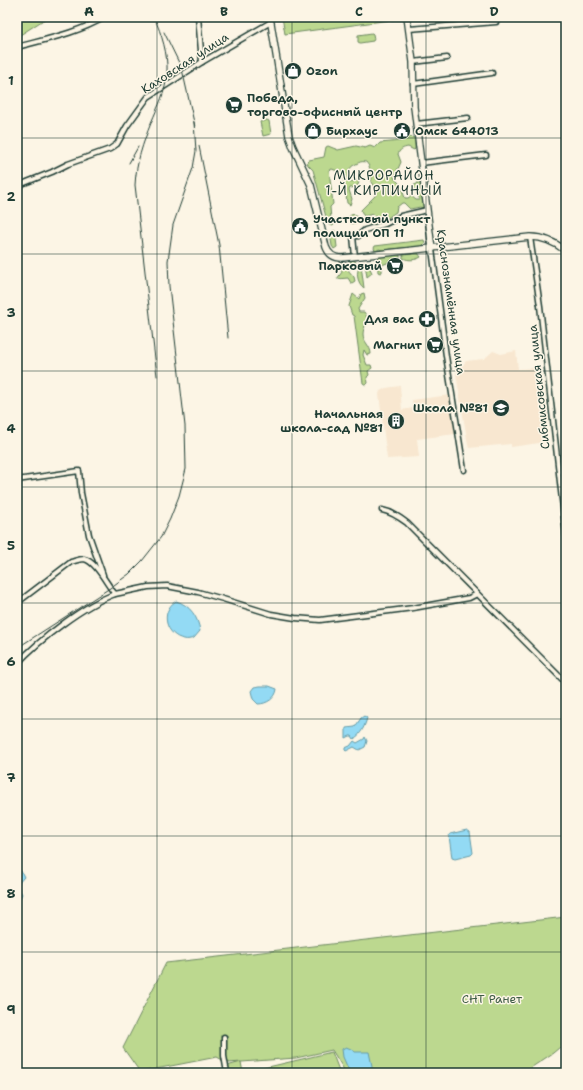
<svg xmlns="http://www.w3.org/2000/svg" width="583" height="1090" viewBox="0 0 583 1090" font-family="'Shantell Sans',sans-serif">
  <style>
    .built { fill: #f8e7d0 }
    .green { fill: #bcd88f; stroke: #6e8a62 }
    .water { fill: #93daf4; stroke: #659ba7 }
    .lines { fill: none; stroke-linecap: round; stroke-linejoin: round }
    .street-casing { stroke: #1f3d34; stroke-width: 7 }
    .secondary-casing { stroke: #1f3d34; stroke-width: 8 }
    .street { stroke: #fcf5e5; stroke-width: 4 }
    .secondary { stroke: #fcf5e5; stroke-width: 5.5 }
    .rail { stroke: #1f3d34; stroke-width: 1 }
    .grid { fill: none; stroke: #1f3d34; stroke-width: 1; stroke-opacity: 0.55 }
    .labels { text-anchor: middle; stroke-width: 3; stroke-linejoin: round; paint-order: stroke }
    .street-label { font-size: 12px; fill: #1f3d34; stroke: #fcf5e5 }
    .poi-label { font-size: 12px; font-weight: bold; fill: #1f3d34; stroke: #fcf5e5; text-anchor: start }
    .park-label { font-size: 12px; fill: #3e5c46; stroke: #fcf5e5 }
    .neighbourhood-label { font-size: 13px; letter-spacing: 1px; fill: #1f3d34; stroke: #fcf5e5 }
    .neatline { fill: none; stroke: #1f3d34; stroke-width: 1.5 }
    .grid-label { font-size: 13px; text-anchor: middle; font-weight: bold; fill: #1f3d34 }
  </style>
  <rect width="100%" height="100%" fill="#fcf5e5"/>
  <filter id="ink" filterUnits="userSpaceOnUse"><feTurbulence type="fractalNoise" baseFrequency=".025" numOctaves="2"/><feDisplacementMap in="SourceGraphic" scale="8" xChannelSelector="R" yChannelSelector="G"/><feConvolveMatrix kernelMatrix="1 2 1 2 8 2 1 2 1" color-interpolation-filters="sRGB"/></filter>
  <g filter="url(#ink)">
    <!-- built -->
    <g class="built">
      <polygon points="493,351 501,354 516,351 518,369 535,368 546,442 511,447 511,444 469,448 468,445 456,374 466,361 484,359"/>
      <polygon points="400,386 402,410 413,408 412,400 450,395 455,434 417,439 419,457 387,459 379,394 380,391 386,388"/>
    </g>
    <!-- green -->
    <g class="green">
      <polygon points="17,17 48,17 17,37"/>
      <polygon points="282,17 406,17 406,18 285,34"/>
      <polygon points="372,33 373,34 374,39 373,41 360,43 358,42 358,35"/>
      <polygon points="267,120 269,121 271,134 263,136 260,122"/>
      <path d="M410,137L415,138V149L414,150L408,147C403,148 400,149 398,154L401,162L394,178L400,184L405,198H408L411,196L416,200H419V198L412,186L417,184L419,181H420L425,209L420,207L410,209L404,203H402L397,207L396,212C388,217 380,226 370,225L369,221L375,217L374,215L373,214L365,216L363,215L361,210L375,196L376,190L371,182L372,177L369,166L366,162C361,161 360,162 356,164C347,168 349,173 347,181L350,182L357,180L359,182L357,187L350,188L349,190L352,199L350,205L347,203L343,173L332,169L329,170L333,204L330,207L331,219L335,222L333,226L328,224L313,170L308,165L307,162L309,160L324,157L326,147L328,146L338,150L356,146L365,148L370,146L375,148L380,143L400,141L403,139Z"/>
      <circle cx="353" cy="219" r="4.5"/>
      <polygon points="334,230 335,231 337,247 334,249 332,246 330,234"/>
      <polygon points="424,240 425,243 422,246 382,250 379,249 376,251 375,251 374,248 375,246"/>
      <path d="M418,253L421,257C416,260 409,261 403,258V255Z"/>
      <polygon points="400,255 400,257 399,260 392,261 382,265 382,272 380,273 378,272 377,257"/>
      <polygon points="352,261 355,261 356,265 348,270 354,277 355,281 352,283 351,283 348,278 337,279 342,272 342,270 337,268 339,263 347,264"/>
      <polygon points="367,261 372,273 367,277 365,263"/>
      <path d="M361,265L364,288C357,283 355,271 361,265Z"/>
      <path d="M364,293L365,298L358,309L359,312H364C371,320 363,326 363,334C363,342 371,346 371,354L367,355L364,350L363,355L367,365H371L372,368L368,371L369,375L367,377L368,383L366,385L363,383L354,316L352,315L349,306L353,294L359,299L361,294Z"/>
      <polygon points="566,917 566,1042 553,1053 523,1073 346,1073 332,1050 296,1058 228,1063 217,1057 140,1072 123,1048 166,963"/>
      <polygon points="332,1052 340,1073 243,1073"/>
      <polygon points="241,1062 243,1073 230,1073 227,1066"/>
    </g>
    <!-- water -->
    <g class="water">
      <path d="M176,601C190,605 198,617 200,631L194,638C191,639 187,640 184,639C166,636 159,612 176,601Z"/>
      <path d="M260,686H269L277,689C276,698 267,704 258,704L253,699L251,691L254,687Z"/>
      <path d="M364,716L367,718C365,726 361,734 354,739L352,736H350L346,738V728L355,727L361,718Z"/>
      <polygon points="365,737 367,741 365,747 359,750 354,747 346,751 345,750 345,748 350,746 354,741 357,743 364,739"/>
      <polygon points="467,830 470,832 473,853 471,855 455,859 452,858 449,836 450,834"/>
      <polygon points="17,868 21,871 24,877 17,885 22,894 20,898 17,898"/>
      <polygon points="346,1047 351,1049 355,1052 369,1052 372,1066 372,1073 350,1073 343,1057 342,1049"/>
    </g>
    <g class="lines">
      <!-- street casing -->
      <g class="street-casing">
        <g id="street">
          <polyline points="198,17 202,62"/>
          <polyline points="409,29 496,22"/>
          <path d="M17,47C47,39 78,33 105,17"/>
          <polyline points="413,62 447,58"/>
          <polyline points="413,84 492,73"/>
          <polyline points="416,124 468,118"/>
          <polyline points="421,163 486,155"/>
          <polyline points="17,186 52,172 68,164 110,149 117,144 127,126 148,97 202,62 271,22"/>
          <polyline points="530,237 540,306 566,535"/>
          <polyline points="432,249 446,356 464,470"/>
          <polyline points="355,257 353,236 358,236 365,230 385,224 401,216 427,210"/>
          <polyline points="17,480 79,471 81,493 89,535 103,575"/>
          <path d="M382,510C392,512 399,517 407,523L566,683"/>
          <path d="M17,603L71,562C75,561 79,559 84,559C96,561 107,585 115,594L148,587L167,586L198,592L223,599L271,614L295,618L320,620L413,608L469,598L477,594"/>
          <path d="M17,664C39,640 84,605 115,594"/>
          <polyline points="224,1037 224,1056 227,1073"/>
        </g>
      </g>
      <!-- secondary casing -->
      <g class="secondary-casing">
        <g id="secondary">
          <path d="M270,17L289,136L293,147L311,185L326,247C329,255 334,258 342,258L530,237C544,237 555,242 566,251"/>
          <polyline points="407,17 413,62 414,107 432,249"/>
        </g>
      </g>
      <!-- street -->
      <use href="#street" class="street"/>
      <!-- secondary -->
      <use href="#secondary" class="secondary"/>
      <!-- rail -->
      <g class="rail">
        <path d="M154,17C162,35 168,54 167,73C166,92 158,106 151,123C143,143 136,163 135,185L157,376"/>
        <polyline points="164,32 182,69 195,127"/>
        <polyline points="199,146 219,245 228,338"/>
        <polyline points="129,163 138,147"/>
        <polyline points="17,648 110,588 129,574 142,561 161,537 170,519 179,496 186,469 185,426 169,286 168,261 173,225 193,168 196,151 194,122"/>
        <polyline points="560,1073 566,1069"/>
      </g>
    </g>
  </g>
  <!-- grid -->
  <path class="grid" d="M157,17V1073M292,17V1073M426,17V1073M17,138H566M17,254H566M17,371H566M17,487H566M17,603H566M17,719H566M17,836H566M17,952H566"/>
  <!-- icons -->
  <defs>
    <g id="shop-disc" transform="scale(0.9)"><circle r="9.5" fill="#1f3d34" stroke="#fcf5e5"/><path d="M-5-2.5h2.3a2.7 3.5 0 0 1 5.4 0H5L5.5 6h-11ZM-1.5-2.5h3a1.5 2.3 0 0 0-3 0Z" fill="#fff"/></g>
    <g id="supermarket-disc" transform="scale(0.9)"><circle r="9.5" fill="#1f3d34" stroke="#fcf5e5"/><path d="M-6-5.5h2.5l.6 2H6L4.5 2H-2.5L-4.4-4H-6ZM-1.5 3.2a1.3 1.3 0 1 0 .1 0ZM3 3.2a1.3 1.3 0 1 0 .1 0Z" fill="#fff"/></g>
    <g id="civic-disc" transform="scale(0.9)"><circle r="9.5" fill="#1f3d34" stroke="#fcf5e5"/><path d="M-.6-6.5H3V-4.5H.6V-3L4-1V1h2V6H-6V1h2V-1L-.6-3ZM-1.2 2.5V6h2.4V2.5Z" fill="#fff"/></g>
    <g id="pharmacy-disc" transform="scale(0.9)"><circle r="9.5" fill="#1f3d34" stroke="#fcf5e5"/><path d="M-2-6h4v4h4v4h-4v4h-4v-4h-4v-4h4Z" fill="#fff"/></g>
    <g id="school-disc" transform="scale(0.9)"><circle r="9.5" fill="#1f3d34" stroke="#fcf5e5"/><path d="M0-5L7-2L0 1L-7-2ZM-4 1L0 2.5L4 1V4Q0 6-4 4Z" fill="#fff"/></g>
    <g id="building-disc" transform="scale(0.9)"><circle r="9.5" fill="#1f3d34" stroke="#fcf5e5"/><path d="M-4-6H4V6H1V3H-1V6H-4ZM-2.5-4.3h1.7v1.8h-1.7ZM.8-4.3h1.7v1.8H.8ZM-2.5-1h1.7V.8h-1.7ZM.8-1h1.7V.8H.8Z" fill="#fff"/></g>
  </defs>
  <g fill-rule="evenodd">
    <use href="#shop-disc" x="293" y="71"/>
    <use href="#supermarket-disc" x="234" y="105"/>
    <use href="#shop-disc" x="313" y="131"/>
    <use href="#civic-disc" x="402" y="131"/>
    <use href="#civic-disc" x="300" y="226"/>
    <use href="#supermarket-disc" x="395" y="266"/>
    <use href="#pharmacy-disc" x="427" y="319"/>
    <use href="#supermarket-disc" x="435" y="345"/>
    <use href="#school-disc" x="501" y="408"/>
    <use href="#building-disc" x="396" y="421"/>
  </g>
  <g class="labels">
    <!-- street labels -->
    <g class="street-label">
      <text transform="translate(185 63) rotate(-33)" y="4">Каховская улица</text>
      <text transform="translate(451 302) rotate(82)" y="4">Краснознамённая улица</text>
      <text transform="translate(539 387) rotate(-96)" y="4">Сибмисовская улица</text>
    </g>
    <!-- poi labels -->
    <g class="poi-label">
      <text x="306" y="75">Ozon</text>
      <text x="247" y="102">Победа,<tspan x="247" dy="14">торгово-офисный центр</tspan></text>
      <text x="326" y="135">Бирхаус</text>
      <text x="415" y="135">Омск 644013</text>
      <text x="313" y="223">Участковый пункт<tspan x="313" dy="14">полиции ОП 11</tspan></text>
      <text x="382" y="270" text-anchor="end">Парковый</text>
      <text x="414" y="323" text-anchor="end">Для вас</text>
      <text x="422" y="349" text-anchor="end">Магнит</text>
      <text x="488" y="412" text-anchor="end">Школа №81</text>
      <text x="383" y="418" text-anchor="end">Начальная<tspan x="383" dy="14">школа-сад №81</tspan></text>
    </g>
    <!-- park labels -->
    <g class="park-label">
      <text x="492" y="1003">СНТ Ранет</text>
    </g>
    <!-- neighbourhood labels -->
    <g class="neighbourhood-label">
      <text x="384" y="180">МИКРОРАЙОН<tspan x="384" dy="15">1-Й КИРПИЧНЫЙ</tspan></text>
    </g>
  </g>
  <!-- margin -->
  <rect width="583" height="1090" fill="none" stroke="#fcf5e5" stroke-width="44"/>
  <rect x="22" y="22" width="539" height="1046" class="neatline"/>
  <g class="grid-label">
    <text x="89" y="16">A</text>
    <text x="224" y="16">B</text>
    <text x="359" y="16">C</text>
    <text x="494" y="16">D</text>
    <text x="11" y="85">1</text>
    <text x="11" y="201">2</text>
    <text x="11" y="317">3</text>
    <text x="11" y="433">4</text>
    <text x="11" y="550">5</text>
    <text x="11" y="666">6</text>
    <text x="11" y="782">7</text>
    <text x="11" y="898">8</text>
    <text x="11" y="1014">9</text>
  </g>
</svg>
